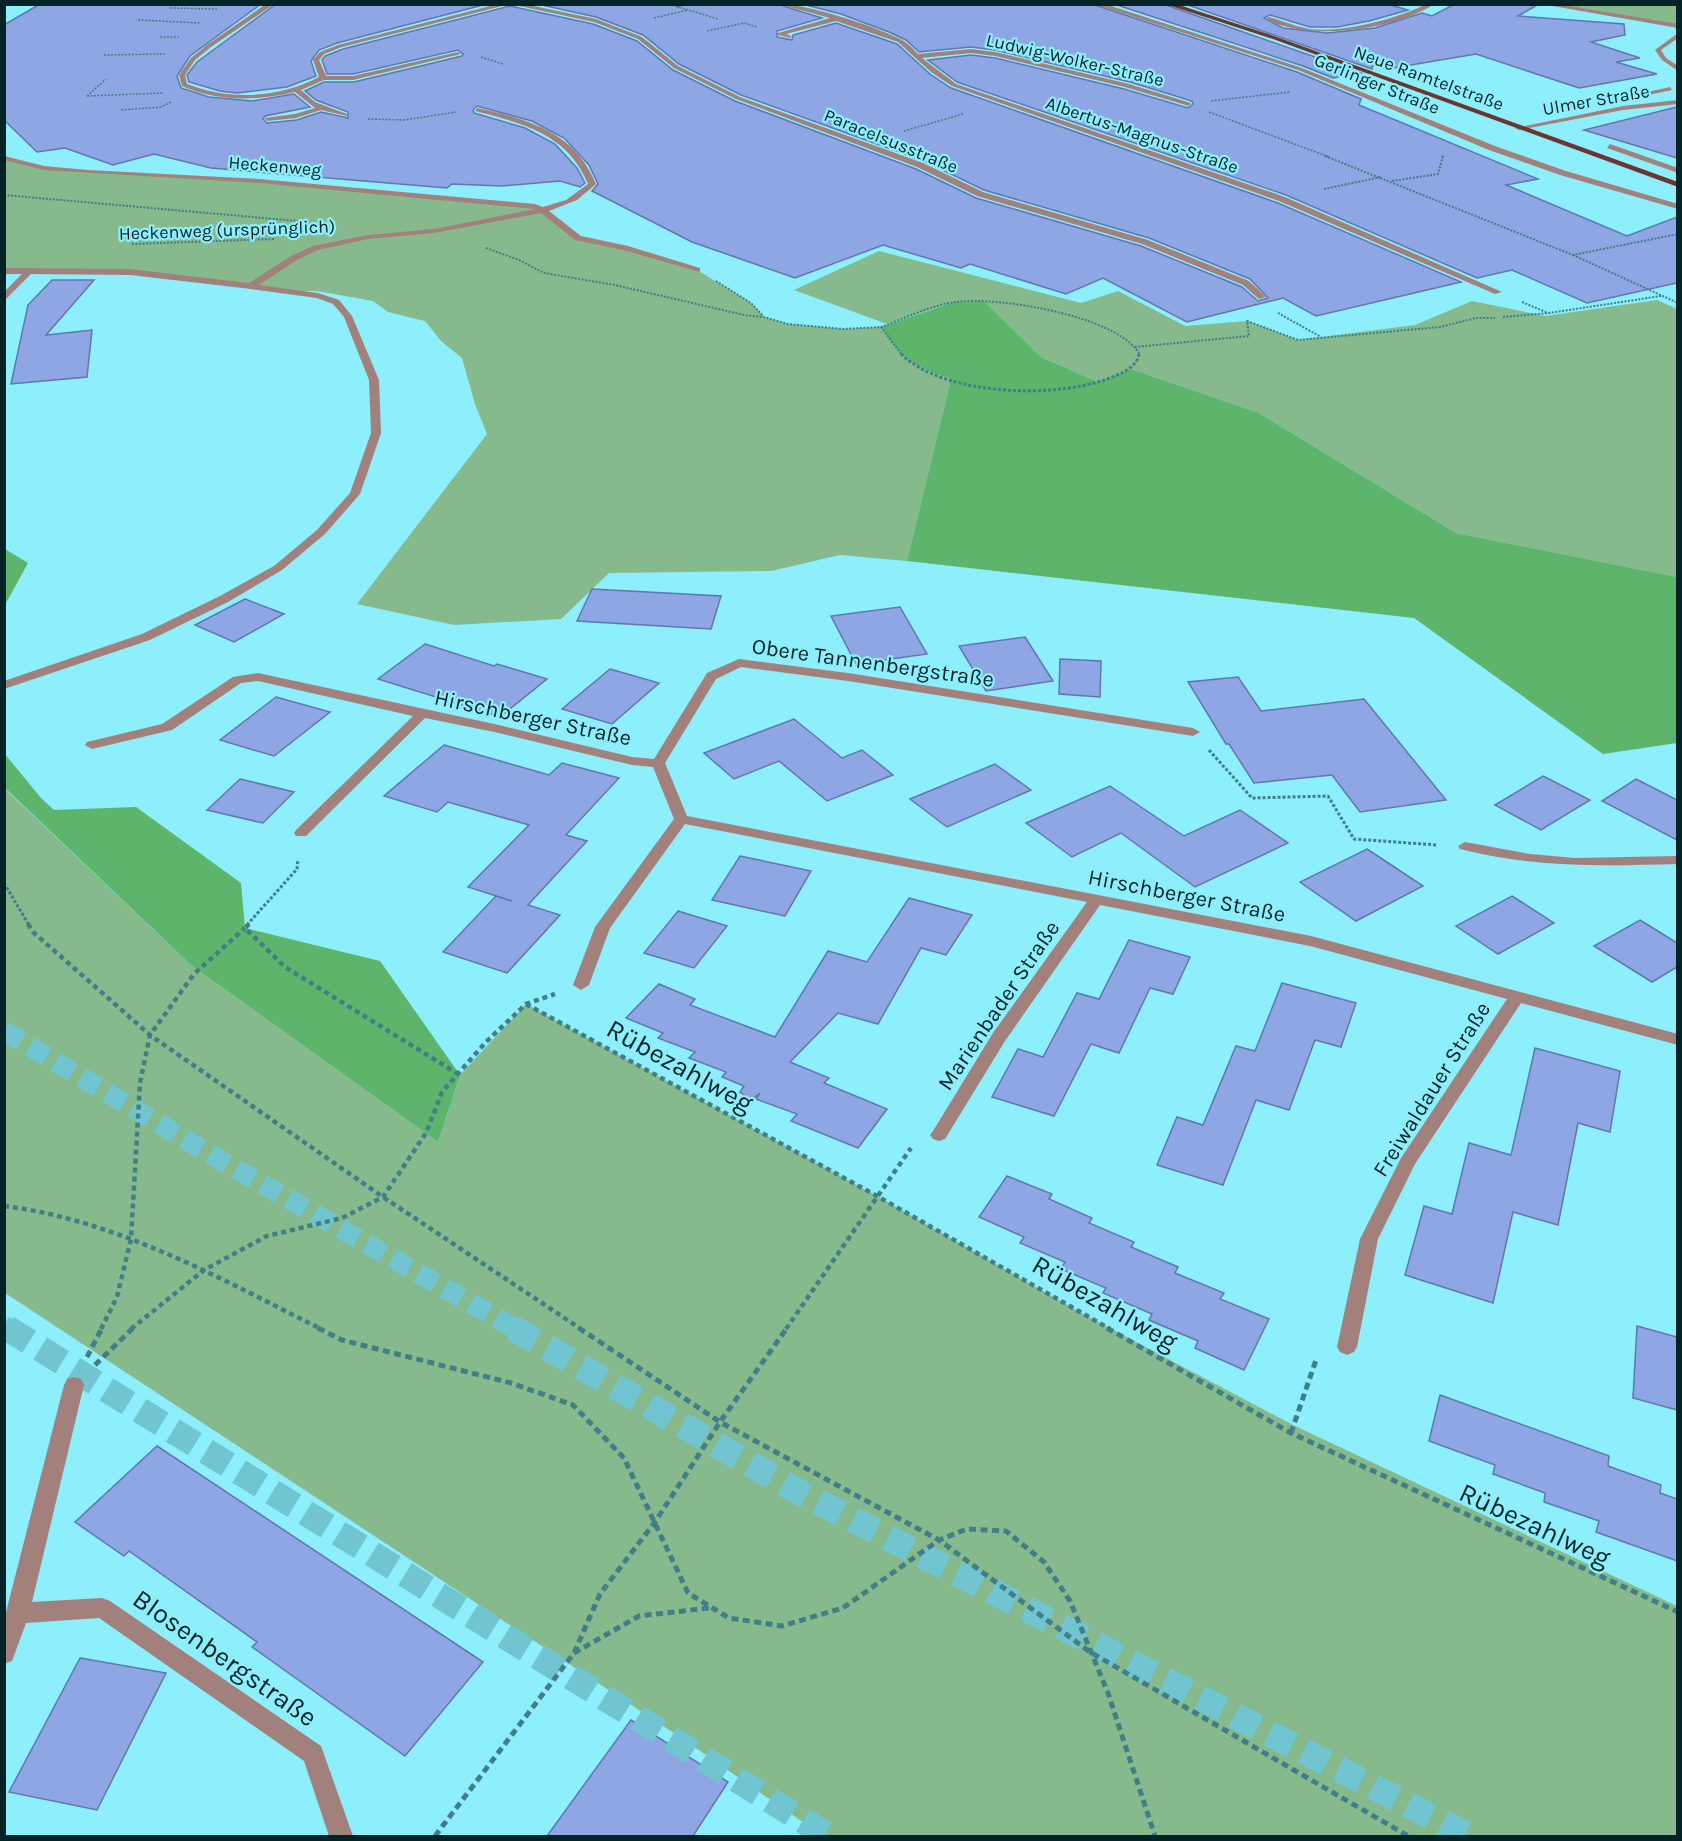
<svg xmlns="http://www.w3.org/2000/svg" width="1682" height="1841" viewBox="0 0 1682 1841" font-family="Karla,sans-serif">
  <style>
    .green { fill: #86ba8c }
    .forest { fill: #5db56c }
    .building { fill: #8ea6e3; stroke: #6076b0; stroke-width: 1.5 }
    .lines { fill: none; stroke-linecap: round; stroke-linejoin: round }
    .highway-tunnel-far1 { stroke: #71c5d1; stroke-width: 20; stroke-dasharray: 20 10; stroke-linecap: butt }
    .highway-tunnel { stroke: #71c5d1; stroke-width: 26; stroke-dasharray: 26 13; stroke-linecap: butt }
    .path-far4 { stroke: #417e87; stroke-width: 1.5; stroke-dasharray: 2 1.5; stroke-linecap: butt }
    .path-far3 { stroke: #417e87; stroke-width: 2; stroke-dasharray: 2 1.5; stroke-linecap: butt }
    .path-far2 { stroke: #417e87; stroke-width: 3; stroke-dasharray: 3 2; stroke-linecap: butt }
    .path-far1 { stroke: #417e87; stroke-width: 4.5; stroke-dasharray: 5 4; stroke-linecap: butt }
    .path { stroke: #417e87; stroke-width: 5; stroke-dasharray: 7 4.5; stroke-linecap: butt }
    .minor { fill: #a2817c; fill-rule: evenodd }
    .major { fill: #6c352f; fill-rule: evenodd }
    .labels { text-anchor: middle; stroke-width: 4.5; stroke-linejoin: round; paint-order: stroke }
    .far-street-label { font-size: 18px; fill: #032327; stroke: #8deefc }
    .street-label { font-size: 22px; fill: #032327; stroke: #8deefc }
    .near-street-label { font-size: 27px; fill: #032327; stroke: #8deefc }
  </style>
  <rect width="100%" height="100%" fill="#8deefc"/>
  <!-- green -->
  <g class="green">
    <polygon points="1562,5 1677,5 1677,26"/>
    <path d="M5,156L45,168L259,181L535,206L578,238L625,248L697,270L751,303L764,317L788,324L843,329L881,327C897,354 921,371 951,379L907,561L840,555L771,571L609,573L561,619L454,625L357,604L487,434L475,404L462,358L441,341L425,321L388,312L373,301L317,291H296L122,273L5,271Z"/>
    <polygon points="879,251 1081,303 1118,291 1185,326 1247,321 1298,340 1415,325 1472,301 1545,316 1657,300 1677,309 1677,577 1456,533 1259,413 1131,369 1098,382 1041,357 984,301 954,302 887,324 794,290"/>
    <polygon points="4,788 191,965 438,1142 460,1075 526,1004 877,1196 1087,1316 1293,1425 1677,1606 1677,1836 823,1836 680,1737 5,1293"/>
  </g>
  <!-- forest -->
  <g class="forest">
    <path d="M984,301L1041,357L1098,382L1131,369L1259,413L1456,533L1677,577V743L1603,754L1414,618L907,561L951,379C916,367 900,359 881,327L954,302Z"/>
    <polygon points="5,549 28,563 5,605"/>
    <polygon points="4,753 41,798 54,810 136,807 241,883 245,928 380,961 460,1075 438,1142 191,965 5,788"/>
  </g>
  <!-- building -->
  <g class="building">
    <polygon points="40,4 261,4 190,56 177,76 181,88 209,97 252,101 294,94 310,107 265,116 263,119 267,123 297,120 321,112 348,118 348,112 316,100 305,91 324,82 354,82 462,56 463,54 458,50 353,74 327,74 322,60 325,56 343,49 510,6 593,24 637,41 673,70 735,101 916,169 976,198 1141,246 1242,287 1258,301 1268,298 1250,279 1149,238 984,190 924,161 741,95 679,64 643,35 596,17 537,4 777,4 822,18 777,31 777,37 792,40 793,35 836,23 897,44 930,74 951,88 1278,203 1461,282 1316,316 1283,298 1187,322 1103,278 1066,294 970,264 961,268 883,245 795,278 692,242 592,191 598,184 589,165 564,138 532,121 477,106 473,110 474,113 525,128 555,144 577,168 585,183 580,187 560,181 502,186 452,184 447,188 211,168 154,154 113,165 65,148 37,152 4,120 4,25"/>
    <polygon points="276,4 487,4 337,43 319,50 311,61 316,76 287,87 237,93 220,91 189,82 187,75 197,62"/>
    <polygon points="802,4 1092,4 1297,72 1361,99 1359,105 1538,179 1506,185 1627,236 1677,217 1677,283 1587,303 1512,270 1477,278 1286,195 957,82 928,60 971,55 995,58 1124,89 1188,108 1193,104 1192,101 1130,82 995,50 971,47 919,52 906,40 889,32 841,14"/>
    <polygon points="1114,4 1163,4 1361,73 1333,78 1303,66"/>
    <polygon points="1185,4 1387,4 1408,10 1369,21 1337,27 1310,27 1270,15 1264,18 1283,28 1327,33 1375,28 1422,13 1432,16 1455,4 1539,4 1518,16 1624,24 1625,35 1591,42 1640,58 1616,62 1657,74 1579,88 1476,54 1387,69 1373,65 1372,69"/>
    <polygon points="1677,107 1677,158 1584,130"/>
    <polygon points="52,280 94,280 46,335 92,330 87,377 11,384 28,305"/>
    <polygon points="592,589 721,596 711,629 577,621"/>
    <polygon points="245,599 284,614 234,642 195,625"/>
    <polygon points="900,607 927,654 856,664 831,616"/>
    <polygon points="1025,637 1053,681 986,691 959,646"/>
    <polygon points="425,644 494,666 497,664 547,679 500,717 378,679"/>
    <polygon points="1060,659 1101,661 1100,697 1059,694"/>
    <polygon points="610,669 659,683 612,724 562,709"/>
    <polygon points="1238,677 1261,711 1364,699 1446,800 1360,812 1332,775 1254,783 1229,744 1226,744 1188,682"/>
    <polygon points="276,697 330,712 274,756 220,740"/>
    <polygon points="794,719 842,758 862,750 893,775 827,801 779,761 734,779 704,753"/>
    <polygon points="444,745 549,775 562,763 619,778 566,835 587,841 528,905 560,915 507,973 443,952 496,896 512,901 468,887 529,825 448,802 437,812 384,796"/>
    <polygon points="995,764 1031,790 947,827 910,799"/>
    <polygon points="1543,776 1590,800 1541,830 1495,805"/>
    <polygon points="240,779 294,792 263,823 207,810"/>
    <polygon points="1636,779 1677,800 1677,840 1602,801"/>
    <polygon points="1110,786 1184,836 1240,810 1288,843 1195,887 1121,833 1072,857 1026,823"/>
    <polygon points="1367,849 1423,886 1356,921 1300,882"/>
    <polygon points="740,856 811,871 785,916 712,900"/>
    <polygon points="1512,896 1554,923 1498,954 1456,926"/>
    <polygon points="909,898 972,915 946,955 921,948 878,1024 838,1013 790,1062 829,1078 824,1083 887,1109 858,1148 791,1121 797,1114 756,1099 760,1093 751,1100 740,1092 744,1086 722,1077 726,1072 689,1058 695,1052 658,1038 663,1033 626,1018 659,984 695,999 690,1005 775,1037 828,951 867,962"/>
    <polygon points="678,911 727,926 694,968 644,953"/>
    <polygon points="1640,920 1677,943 1677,967 1652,982 1594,946"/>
    <polygon points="1129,940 1190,957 1173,994 1150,988 1119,1053 1091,1044 1054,1116 992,1097 1018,1049 1043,1057 1077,993 1099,999"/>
    <polygon points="1282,983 1356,1003 1341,1047 1315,1040 1289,1110 1256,1100 1223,1185 1157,1165 1177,1117 1203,1125 1236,1046 1255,1051"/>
    <polygon points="1535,1048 1620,1071 1610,1132 1578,1123 1558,1225 1513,1212 1493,1303 1405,1275 1424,1206 1452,1214 1469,1143 1511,1155"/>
    <polygon points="1007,1176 1052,1194 1049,1199 1092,1218 1089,1223 1134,1242 1131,1247 1178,1267 1175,1273 1224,1293 1220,1299 1269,1319 1244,1370 1195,1348 1198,1341 1149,1320 1152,1314 1103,1293 1106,1288 1061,1269 1065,1262 1020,1243 1024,1237 979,1217"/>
    <polygon points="1637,1326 1677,1337 1677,1410 1633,1398"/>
    <polygon points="1440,1395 1609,1456 1608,1466 1661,1485 1660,1493 1677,1499 1677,1561 1596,1532 1599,1521 1544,1502 1545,1493 1493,1474 1495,1465 1429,1441"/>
    <polygon points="157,1446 483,1662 405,1756 252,1647 257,1642 129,1551 124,1556 75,1522"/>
    <polygon points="80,1658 166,1673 97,1810 9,1792"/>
    <polygon points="631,1720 728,1782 693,1836 547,1836"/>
  </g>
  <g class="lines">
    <!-- highway-tunnel-far1 -->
    <g class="highway-tunnel-far1">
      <polyline points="4,1031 208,1153 516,1329"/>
      <polyline points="4,1326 10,1329"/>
    </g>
    <!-- highway-tunnel -->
    <g class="highway-tunnel">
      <polyline points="7,1328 828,1836"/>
      <polyline points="513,1328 799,1492 1469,1836"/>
    </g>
    <!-- path-far4 -->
    <g class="path-far4">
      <polyline points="669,4 718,19"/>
      <polyline points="677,7 687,4"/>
      <polyline points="170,8 217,9"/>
      <polyline points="654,18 688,10"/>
      <polyline points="138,20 200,23"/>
      <polyline points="707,31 744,23 757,27"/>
      <polyline points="160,37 179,37"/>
      <polyline points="104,55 165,54"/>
      <polyline points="481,57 503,64"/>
      <polyline points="87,96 163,93"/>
      <polyline points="87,96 106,79"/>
      <polyline points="1211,101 1290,92"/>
      <polyline points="121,110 161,107 171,102"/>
      <polyline points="1209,112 1329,157"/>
      <polyline points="368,119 404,120 456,112"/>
      <polyline points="904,131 963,114"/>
      <polyline points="1442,157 1444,155"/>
    </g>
    <!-- path-far3 -->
    <g class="path-far3">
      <polyline points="1325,156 1573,255 1678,234"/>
      <polyline points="1392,181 1438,174 1443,156"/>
      <polyline points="1324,189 1381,177"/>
      <polyline points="4,195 309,222"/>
      <polyline points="132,244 274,239"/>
      <polyline points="486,248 519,260 544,273 615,285 744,315 762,317"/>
      <polyline points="1573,255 1678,303"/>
      <polyline points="716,281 751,303 764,317 788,324 843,329 881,327"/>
      <polyline points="1522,302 1548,313"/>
      <polyline points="1278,313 1321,337"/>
      <polyline points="1503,317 1549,313 1661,296"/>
      <polyline points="881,327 902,355"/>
      <path d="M881,327C903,319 932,305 955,302C997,296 1120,316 1140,355"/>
      <polyline points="1135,347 1249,336 1247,321 1298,340 1440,327 1476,318 1495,318"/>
    </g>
    <!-- path-far2 -->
    <g class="path-far2">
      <path d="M901,354C945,397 1063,400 1117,375C1128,370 1137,365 1139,354"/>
      <polyline points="1209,750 1252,798 1328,796 1354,839 1437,845"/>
      <polyline points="4,883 29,925"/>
      <polyline points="247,925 297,869 298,859"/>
    </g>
    <!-- path-far1 -->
    <g class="path-far1">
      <polyline points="28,924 33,932 150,1035 383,1197 581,1329"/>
      <polyline points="249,924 245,928 285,967 458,1074"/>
      <polyline points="526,1004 877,1196 1110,1329"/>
      <path d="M4,1206C117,1220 221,1279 321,1329"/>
      <polyline points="101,1329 117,1297 131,1239 140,1083 150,1035 194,974 245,928"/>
      <polyline points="131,1329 204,1270 267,1236 342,1218 383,1197 426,1133 442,1092 486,1042 526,1004 555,994"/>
      <polyline points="786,1329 911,1148"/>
    </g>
    <!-- path -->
    <g class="path">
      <polyline points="318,1328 342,1340 511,1383 573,1405 624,1458 688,1593 729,1618 782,1626 843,1608 939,1540 967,1529 1006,1531 1044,1562 1070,1601 1108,1693 1155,1836"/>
      <polyline points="579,1328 720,1422 939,1540 1090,1652 1408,1836"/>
      <polyline points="1107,1328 1291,1433 1678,1612"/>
      <polyline points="87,1357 102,1328"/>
      <polyline points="95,1365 133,1328"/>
      <polyline points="1291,1433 1317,1357"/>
      <polyline points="574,1653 639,1616 709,1608"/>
      <polyline points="435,1836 574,1653 600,1594 655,1522 720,1422 787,1328"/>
    </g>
    <!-- minor -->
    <g class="minor">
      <path d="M266,4H274L211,47L195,60L185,75L187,84C229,101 280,98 319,77L313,60L320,52L338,45L498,4H510L342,47L324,54L319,60L326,76H353L458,52L461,54L353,80H324L301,90L315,102L347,114V116L321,110L296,118L267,121L265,118L295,114L315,108L295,92C257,101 218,102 182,86L179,75L191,58L207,45Z"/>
      <polygon points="510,4 524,4 596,19 642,37 678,66 740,97 923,163 983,192 1148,240 1249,281 1266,297 1259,299 1243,285 1142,244 977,196 917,167 736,99 674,68 638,39 594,22"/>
      <path d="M779,4C808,4 874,26 900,39C907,42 913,49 918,54L971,49L995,52L1129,84L1191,103L1189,106L1125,87L995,56L971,53L922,58L956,84L1285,197L1502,292L1495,294L1279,201L952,86L931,72L898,42L836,21L786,34L791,36V38L778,35V33L830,18Z"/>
      <polygon points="1094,4 1105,4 1302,68 1495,146 1566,171 1678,204 1678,209 1560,175 1489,150 1298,70"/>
      <path d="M1426,4H1434C1395,30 1307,42 1266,19L1269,17C1283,21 1296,27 1310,29C1342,33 1398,19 1426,4Z"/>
      <polygon points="1541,4 1558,4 1678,24 1678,28"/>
      <polygon points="1678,33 1678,38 1661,50 1666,58 1678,66 1678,71 1662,60 1655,50"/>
      <polygon points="1670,87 1672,90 1610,103 1607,101"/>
      <polygon points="1678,100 1678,104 1623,110 1519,130 1515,128 1623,106"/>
      <path d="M477,108C528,119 575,132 596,184L577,200L549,211L581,236L628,246L700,268V272L623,250L575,240L541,213L434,233L368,239L318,250L297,260L259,285L318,293L339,300L352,316L379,380L381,433L360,494L325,534L282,570L228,602L150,640L4,689V681L142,634L220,596L274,566L317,530L350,493L371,433L369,380L344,317L333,304L317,298L251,289L130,275L31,274L4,301V292L22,274H4V268L130,269L249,283L291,256L313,246L368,235L434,229L535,209L259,183L44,170L4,160V156L44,166L88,170L259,179L535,204L543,207L566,200L588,184C568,134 522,123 475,111Z"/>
      <polygon points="1610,144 1678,168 1678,173 1607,148"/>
      <polygon points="739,659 848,673 1193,728 1200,732 1193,736 848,681 741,667 716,679 665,763 687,816 1311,936 1678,1034 1678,1045 1521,1003 1415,1164 1378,1239 1357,1347 1354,1352 1347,1355 1340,1352 1337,1347 1360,1239 1401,1158 1507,999 1310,946 1100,905 1005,1041 945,1139 939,1141 933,1139 930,1135 933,1131 993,1033 1087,902 685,824 610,928 589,985 581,990 573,985 595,927 674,819 653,767 632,765 499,733 425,718 306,836 296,836 294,833 296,830 413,716 258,681 241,683 172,730 92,749 85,745 87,742 162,724 233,677 258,673 499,725 632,757 654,759 707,673"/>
      <path d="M1465,842L1530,854L1575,858L1678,856V864C1601,866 1535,868 1460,849L1458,846Z"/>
      <polygon points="74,1377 81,1379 84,1385 32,1602 102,1598 110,1601 321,1746 353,1836 329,1836 304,1761 99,1618 26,1623 12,1661 4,1664 4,1620 64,1385 67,1379"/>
    </g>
    <!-- major -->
    <polygon class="major" points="1165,4 1176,4 1277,37 1678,182 1678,187 1273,39"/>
  </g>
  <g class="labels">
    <!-- far-street labels -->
    <g class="far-street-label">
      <text transform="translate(1075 60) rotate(13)" y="6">Ludwig-Wolker-Straße</text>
      <text transform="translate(1429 78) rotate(20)" y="6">Neue Ramtelstraße</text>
      <text transform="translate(1377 84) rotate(22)" y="6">Gerlinger Straße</text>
      <text transform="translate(1596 100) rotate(-10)" y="6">Ulmer Straße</text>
      <text transform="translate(1142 135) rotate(19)" y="6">Albertus-Magnus-Straße</text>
      <text transform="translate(891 141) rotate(22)" y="6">Paracelsusstraße</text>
      <text transform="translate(275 166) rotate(5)" y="6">Heckenweg</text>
      <text transform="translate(227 230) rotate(-2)" y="6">Heckenweg (ursprünglich)</text>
    </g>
    <!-- street labels -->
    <g class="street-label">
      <text transform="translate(873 662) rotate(8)" y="8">Obere Tannenbergstraße</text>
      <text transform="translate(533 717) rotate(12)" y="8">Hirschberger Straße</text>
      <text transform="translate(1187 895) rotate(11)" y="8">Hirschberger Straße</text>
      <text transform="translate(998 1005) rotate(-56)" y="8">Marienbader Straße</text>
      <text transform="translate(1431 1089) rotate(-58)" y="8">Freiwaldauer Straße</text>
    </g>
    <!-- near-street labels -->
    <g class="near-street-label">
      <text transform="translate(680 1066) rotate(29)" y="9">Rübezahlweg</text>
      <text transform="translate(1105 1303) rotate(30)" y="9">Rübezahlweg</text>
      <text transform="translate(1535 1525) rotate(25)" y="9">Rübezahlweg</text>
      <text transform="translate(225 1658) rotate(35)" y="9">Blosenbergstraße</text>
    </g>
  </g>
  <!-- border -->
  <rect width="1682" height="1841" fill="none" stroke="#032327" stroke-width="12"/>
</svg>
